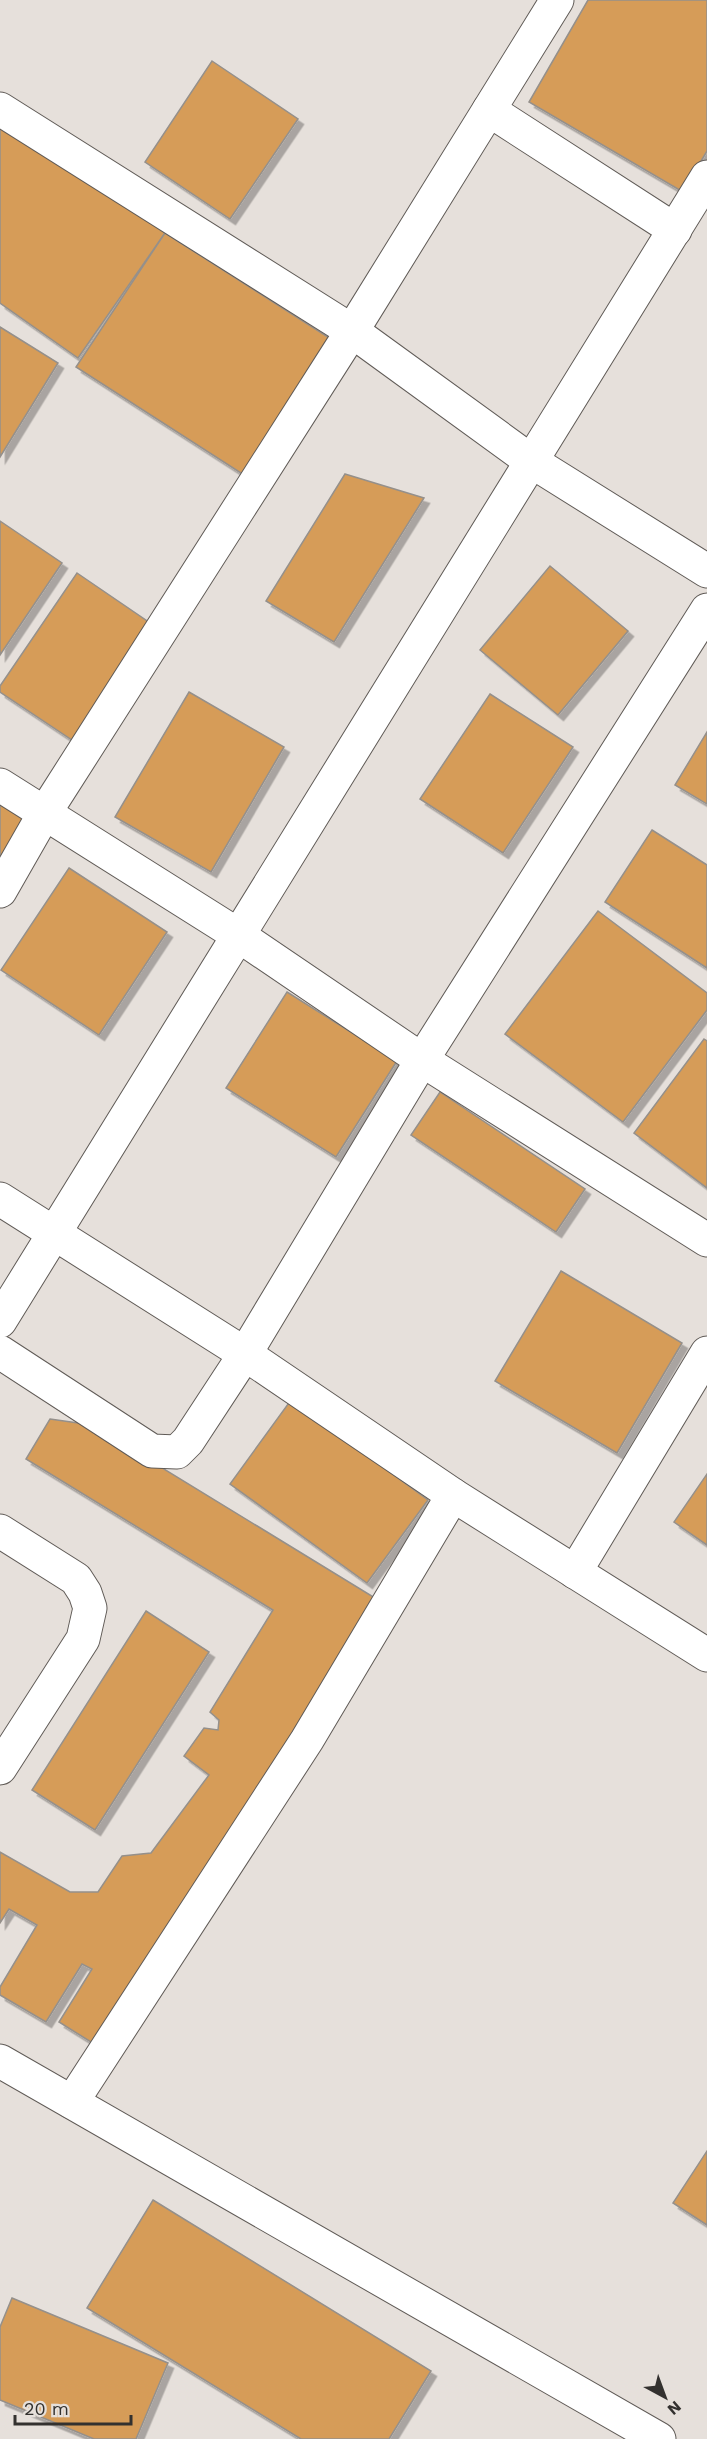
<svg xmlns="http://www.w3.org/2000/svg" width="707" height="2439" viewBox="0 0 707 2439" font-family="'Work Sans',sans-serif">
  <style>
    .building { fill: #d69c58; stroke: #95908b; stroke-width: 1.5; filter: url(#shadow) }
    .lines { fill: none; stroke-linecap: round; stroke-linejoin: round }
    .minor-casing { stroke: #605b57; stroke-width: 35 }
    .minor { stroke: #fff; stroke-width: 33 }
  </style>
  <defs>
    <filter id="shadow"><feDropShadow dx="5.5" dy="5.5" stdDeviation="0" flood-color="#0004"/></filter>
  </defs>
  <rect width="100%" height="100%" fill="#e6e0db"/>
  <!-- building -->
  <g class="building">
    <polygon points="588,0 707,0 707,151 683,192 529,102"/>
    <polygon points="212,61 298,119 230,219 145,162"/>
    <polygon points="0,116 165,233 78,358 0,303"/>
    <polygon points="165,233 331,339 244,475 76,367"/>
    <polygon points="0,327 58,363 0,457"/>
    <polygon points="345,474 424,498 334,642 266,601"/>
    <polygon points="0,521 62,563 0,655"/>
    <polygon points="550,566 628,631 558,715 480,650"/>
    <polygon points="77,573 153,625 75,742 0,692 0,686"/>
    <polygon points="189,692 284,747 211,872 115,817"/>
    <polygon points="490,694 573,747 503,853 420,799"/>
    <polygon points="707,732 707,804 675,785"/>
    <polygon points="0,799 35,822 0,875"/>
    <polygon points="652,830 707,865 707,968 605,902"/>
    <polygon points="69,868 167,932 99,1035 1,970"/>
    <polygon points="598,911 707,993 707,1010 623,1122 505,1034"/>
    <polygon points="287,992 397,1061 336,1157 226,1088"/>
    <polygon points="704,1039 707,1041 707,1188 634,1133"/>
    <polygon points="440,1092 585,1189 556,1232 411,1135"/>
    <polygon points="561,1271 682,1343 617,1453 495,1381"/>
    <polygon points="291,1400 428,1500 367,1583 230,1484"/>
    <polygon points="50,1419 92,1425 375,1598 99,2047 59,2022 92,1969 82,1964 46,2022 0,1995 0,1987 37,1925 9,1909 0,1923 0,1852 70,1892 98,1892 122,1856 151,1853 209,1775 184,1756 204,1728 218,1730 219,1720 210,1712 273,1610 26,1459"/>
    <polygon points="707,1474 707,1545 674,1522"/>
    <polygon points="146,1611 209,1652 95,1830 32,1790"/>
    <polygon points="707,2151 707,2225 673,2203"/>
    <polygon points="153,2200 431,2371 389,2439 301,2439 87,2308"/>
    <polygon points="12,2298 168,2363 136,2439 94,2439 0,2400 0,2327"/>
  </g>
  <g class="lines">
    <!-- minor casing -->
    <g class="minor-casing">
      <g id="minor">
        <polyline points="0,109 352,331 531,461 707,571"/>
        <polyline points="489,110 675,230"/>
        <polyline points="0,785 238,935 422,1060 707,1240"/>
        <polyline points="0,891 44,814 352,331 557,0"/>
        <polyline points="0,1199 245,1354 453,1495 707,1655"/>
        <polyline points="0,1321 707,177"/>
        <polyline points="0,1352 152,1451 177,1452 188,1441 245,1354 422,1060 707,610"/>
        <polyline points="0,1531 76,1579 85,1593 90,1608 83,1639 0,1768"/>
        <polyline points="575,1572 707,1353"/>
        <polyline points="0,2061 659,2439"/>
        <polyline points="72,2102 307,1740 453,1495"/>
      </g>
    </g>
    <!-- minor -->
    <use href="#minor" class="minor"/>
  </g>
  <!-- north arrow -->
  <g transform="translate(665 2397) rotate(139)" stroke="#e6e0db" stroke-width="4.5" paint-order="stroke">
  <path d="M0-4.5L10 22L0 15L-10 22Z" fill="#33312f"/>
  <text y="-9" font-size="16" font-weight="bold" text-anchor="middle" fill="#33312f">N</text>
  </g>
  <!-- scale -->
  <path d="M15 2415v9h116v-9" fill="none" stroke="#33312f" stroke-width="3"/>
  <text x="24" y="2415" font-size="18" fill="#33312f" stroke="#e6e0db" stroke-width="4.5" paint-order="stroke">20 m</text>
</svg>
